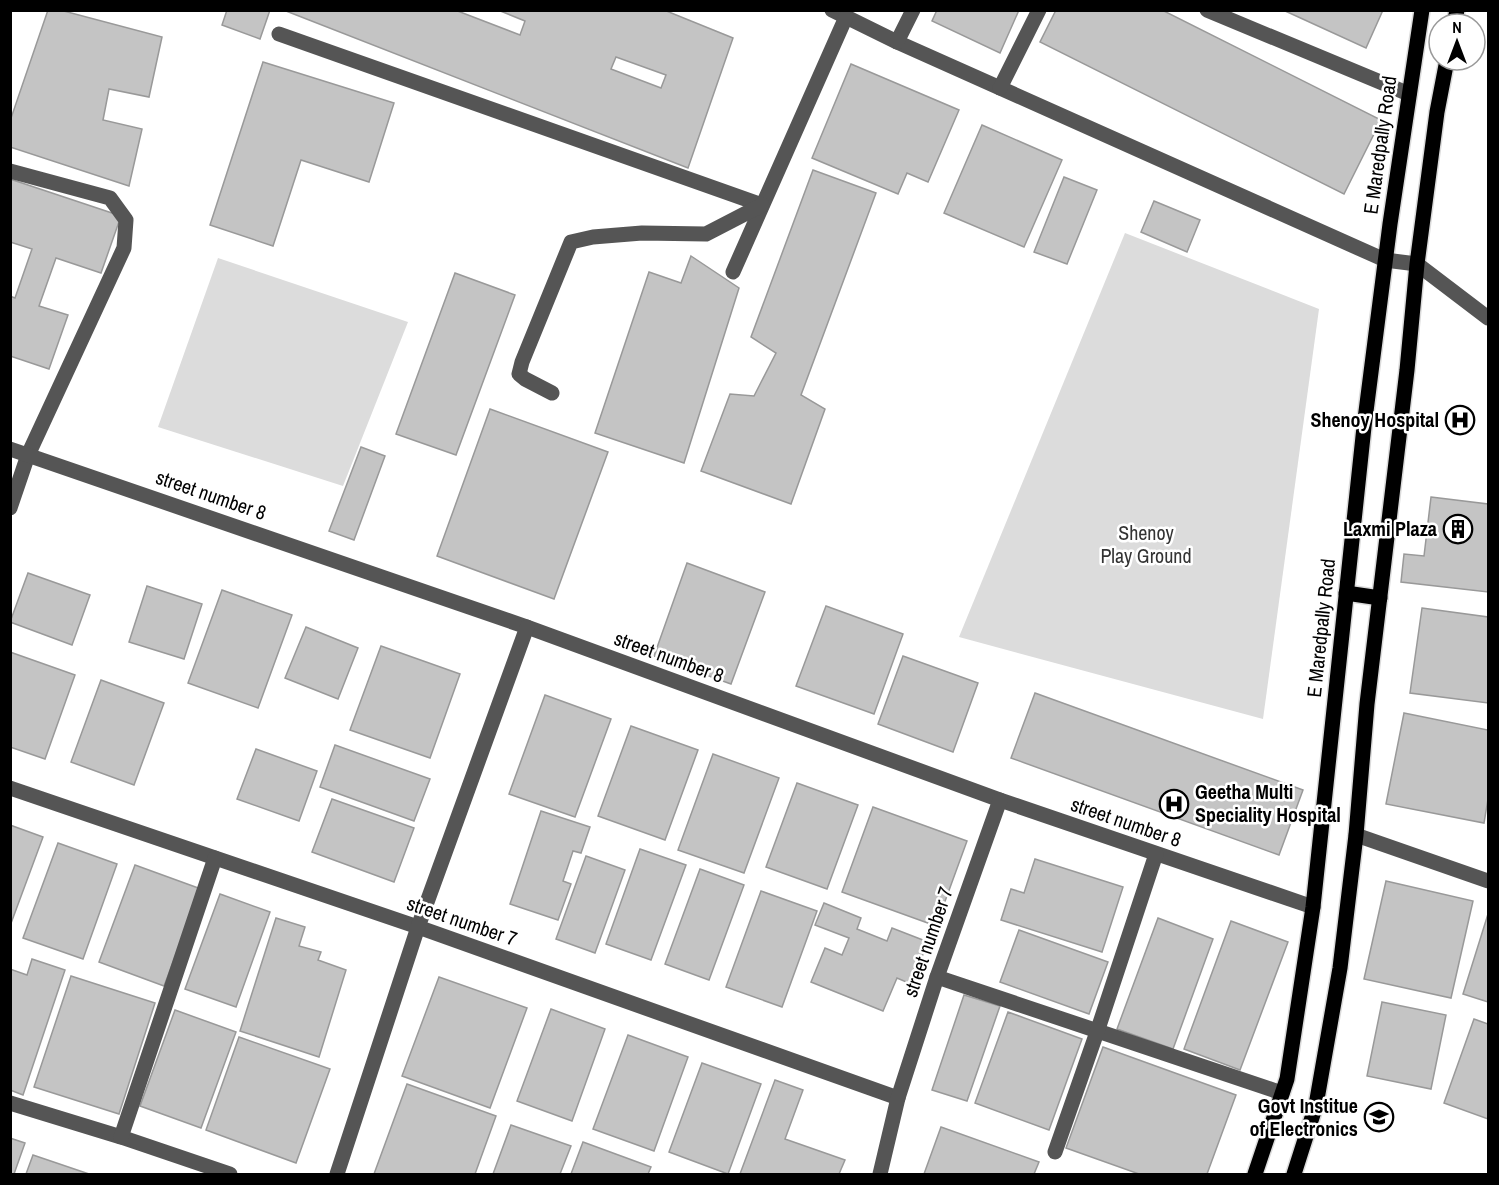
<svg xmlns="http://www.w3.org/2000/svg" width="1499" height="1185" viewBox="0 0 1499 1185" font-family="'Archivo Narrow',sans-serif">
  <style>
    .green { fill: #dcdcdc }
    .building { fill: #c4c4c4; stroke: #999; stroke-width: 1.5; fill-rule: evenodd }
    .lines { fill: none; stroke-linecap: round; stroke-linejoin: round }
    .major-casing { stroke: #dbdbdb; stroke-width: 18 }
    .minor { stroke: #555; stroke-width: 15 }
    .major { stroke: #000; stroke-width: 15 }
    .labels { text-anchor: middle; stroke-width: 5; stroke-linejoin: round; paint-order: stroke }
    .street-label { font-size: 20px; fill: #000; stroke: #fff }
    .poi-label { font-size: 20px; font-weight: bold; fill: #000; stroke: #fff; text-anchor: end }
    .park-label { font-size: 20px; fill: #333; stroke: #fff }
  </style>
  <rect width="100%" height="100%" fill="#fff"/>
  <!-- green -->
  <g class="green">
    <polygon points="1125,233 1319,309 1263,719 959,637"/>
    <polygon points="218,258 408,322 343,486 158,427"/>
  </g>
  <!-- building -->
  <g class="building">
    <polygon points="48,10 60,10 162,37 149,97 109,89 103,120 142,129 129,186 10,147 10,121"/>
    <polygon points="227,10 270,10 260,39 222,25"/>
    <path d="M455,10L520,35L525,21L498,10H664L733,38L688,168L286,11ZM616,57L666,75L661,88L611,69Z"/>
    <polygon points="937,10 1019,10 1000,53 932,21"/>
    <polygon points="1056,10 1162,10 1381,120 1344,194 1040,42"/>
    <polygon points="1283,10 1383,10 1366,48"/>
    <polygon points="263,62 394,103 369,182 301,160 273,246 210,225"/>
    <polygon points="851,64 959,110 928,182 907,173 898,194 812,158"/>
    <polygon points="982,125 1062,160 1024,247 944,213"/>
    <polygon points="813,170 876,193 801,395 825,409 791,504 701,471 730,394 754,396 776,353 751,337"/>
    <polygon points="1064,177 1097,190 1067,264 1034,252"/>
    <polygon points="10,179 121,216 101,273 56,258 39,306 68,315 49,369 10,356 10,296 15,298 32,249 10,242"/>
    <polygon points="1154,201 1200,220 1187,252 1141,232"/>
    <polygon points="691,256 739,288 684,463 595,433 649,272 681,283"/>
    <polygon points="455,273 515,295 456,455 396,434"/>
    <polygon points="490,409 608,452 554,599 437,556"/>
    <polygon points="361,447 385,456 354,540 329,531"/>
    <polygon points="1431,497 1488,504 1488,592 1401,582 1404,554 1424,556"/>
    <polygon points="687,563 765,592 731,684 654,656"/>
    <polygon points="28,573 90,595 72,645 10,622"/>
    <polygon points="147,586 202,604 184,659 129,642"/>
    <polygon points="222,590 292,615 258,708 188,683"/>
    <polygon points="826,606 903,634 874,714 796,686"/>
    <polygon points="1422,608 1488,617 1488,703 1410,693"/>
    <polygon points="306,627 358,648 338,699 285,678"/>
    <polygon points="381,646 460,674 430,758 350,730"/>
    <polygon points="10,652 75,675 45,759 10,747"/>
    <polygon points="903,656 978,683 953,752 878,724"/>
    <polygon points="101,680 164,703 134,785 71,762"/>
    <polygon points="1035,693 1303,790 1279,855 1011,758"/>
    <polygon points="545,695 611,719 575,817 509,794"/>
    <polygon points="1404,713 1488,730 1488,799 1484,823 1386,804"/>
    <polygon points="631,726 698,750 665,840 598,816"/>
    <polygon points="335,745 430,779 414,821 320,787"/>
    <polygon points="256,749 317,771 299,821 237,799"/>
    <polygon points="713,754 779,778 744,873 678,850"/>
    <polygon points="797,783 858,805 827,889 766,867"/>
    <polygon points="332,799 414,828 394,882 312,852"/>
    <polygon points="873,807 967,841 936,926 842,892"/>
    <polygon points="541,811 590,827 581,853 573,851 563,881 571,884 558,920 510,904"/>
    <polygon points="10,825 43,837 10,926"/>
    <polygon points="58,843 117,864 83,959 23,938"/>
    <polygon points="640,849 686,865 651,960 606,944"/>
    <polygon points="586,856 625,870 595,953 556,939"/>
    <polygon points="1035,859 1123,887 1102,952 1001,920 1011,889 1024,893"/>
    <polygon points="135,865 201,889 164,986 99,962"/>
    <polygon points="700,869 744,885 709,980 665,964"/>
    <polygon points="1386,881 1473,901 1451,998 1364,979"/>
    <polygon points="761,891 817,911 782,1007 726,987"/>
    <polygon points="220,894 270,912 236,1007 185,989"/>
    <polygon points="824,903 861,918 857,929 887,941 892,928 928,942 911,984 897,978 883,1011 811,982 825,948 842,955 849,938 815,925"/>
    <polygon points="1488,914 1488,1002 1463,994"/>
    <polygon points="276,918 305,927 299,946 321,952 318,960 346,970 319,1057 240,1031"/>
    <polygon points="1158,918 1213,939 1173,1049 1117,1029"/>
    <polygon points="1231,921 1288,942 1240,1070 1184,1049"/>
    <polygon points="1019,930 1108,962 1089,1014 1000,982"/>
    <polygon points="32,959 65,970 23,1095 10,1090 10,969 27,975"/>
    <polygon points="71,976 155,1003 119,1114 34,1087"/>
    <polygon points="439,977 527,1008 490,1108 402,1076"/>
    <polygon points="964,995 1000,1006 967,1101 932,1090"/>
    <polygon points="1382,1002 1446,1015 1431,1089 1367,1076"/>
    <polygon points="551,1009 605,1029 572,1121 517,1101"/>
    <polygon points="175,1010 236,1032 201,1128 140,1106"/>
    <polygon points="1008,1012 1082,1039 1049,1130 975,1103"/>
    <polygon points="1474,1019 1488,1024 1488,1119 1444,1103"/>
    <polygon points="628,1035 688,1057 654,1151 593,1129"/>
    <polygon points="239,1037 330,1069 296,1163 206,1130"/>
    <polygon points="1103,1047 1236,1095 1207,1174 1139,1174 1066,1148"/>
    <polygon points="702,1063 761,1084 728,1174 669,1152"/>
    <polygon points="775,1080 803,1090 785,1139 845,1160 839,1174 740,1174"/>
    <polygon points="407,1084 496,1116 475,1174 374,1174"/>
    <polygon points="511,1125 571,1146 560,1174 493,1174"/>
    <polygon points="941,1127 1039,1162 1034,1174 924,1174"/>
    <polygon points="10,1138 25,1143 14,1174 10,1174"/>
    <polygon points="583,1142 651,1167 648,1174 571,1174"/>
    <polygon points="33,1155 89,1174 26,1174"/>
  </g>
  <g class="lines">
    <!-- major casing -->
    <g class="major-casing">
      <g id="major">
        <polyline points="1454,24 1457,10"/>
        <polyline points="1346,593 1380,598"/>
        <polyline points="1255,1174 1287,1079 1313,907 1364,427 1390,224 1422,10"/>
        <polyline points="1294,1174 1316,1105 1340,968 1356,835 1367,704 1407,370 1417,264 1437,112 1447,60"/>
      </g>
    </g>
    <!-- minor -->
    <g class="minor">
      <polyline points="832,10 897,42 1385,260 1417,264 1488,318"/>
      <polyline points="1207,10 1409,94"/>
      <polyline points="279,34 762,205"/>
      <polyline points="897,42 913,10"/>
      <polyline points="1000,88 1039,10"/>
      <polyline points="10,171 110,198 126,220 124,248 28,455 10,508"/>
      <polyline points="733,272 846,17"/>
      <polyline points="552,393 525,379 519,374 522,362 571,242 593,237 642,233 706,234 762,205"/>
      <polyline points="10,449 527,627 1000,800 1313,907"/>
      <polyline points="10,788 418,927 898,1098"/>
      <polyline points="1356,835 1488,881"/>
      <polyline points="937,977 1282,1093"/>
      <polyline points="10,1103 121,1137 230,1174"/>
      <polyline points="121,1137 215,858"/>
      <polyline points="1055,1152 1097,1032 1156,854"/>
      <polyline points="337,1174 418,927 527,627"/>
      <polyline points="880,1174 898,1098 937,977 1000,800"/>
    </g>
    <!-- major -->
    <use href="#major" class="major"/>
  </g>
  <!-- icons -->
  <defs>
    <g id="hospital-ring" transform="scale(1.5)"><circle r="9.5" fill="#fff" stroke="#000" stroke-width="1.5"/><path d="M-5-5h3v3.5h4V-5h3V5h-3V1.5h-4V5h-3Z" fill="#000"/></g>
    <g id="building-ring" transform="scale(1.5)"><circle r="9.5" fill="#fff" stroke="#000" stroke-width="1.5"/><path d="M-4-6H4V6H1V3H-1V6H-4ZM-2.5-4.3h1.7v1.8h-1.7ZM.8-4.3h1.7v1.8H.8ZM-2.5-1h1.7V.8h-1.7ZM.8-1h1.7V.8H.8Z" fill="#000"/></g>
    <g id="university-ring" transform="scale(1.5)"><circle r="9.5" fill="#fff" stroke="#000" stroke-width="1.5"/><path d="M0-5L7-2L0 1L-7-2ZM-4 1L0 2.5L4 1V4Q0 6-4 4Z" fill="#000"/></g>
  </defs>
  <g fill-rule="evenodd">
    <use href="#hospital-ring" x="1460" y="420"/>
    <use href="#building-ring" x="1458" y="529"/>
    <use href="#hospital-ring" x="1174" y="804"/>
    <use href="#university-ring" x="1379" y="1117"/>
  </g>
  <g class="labels">
    <!-- street labels -->
    <g class="street-label">
      <text transform="translate(1380 145) rotate(-82)" y="7">E Maredpally Road</text>
      <text transform="translate(211 495) rotate(19)" y="7">street number 8</text>
      <text transform="translate(1321 628) rotate(-84)" y="7">E Maredpally Road</text>
      <text transform="translate(669 657) rotate(20)" y="7">street number 8</text>
      <text transform="translate(1126 822) rotate(19)" y="7">street number 8</text>
      <text transform="translate(462 921) rotate(19)" y="7">street number 7</text>
      <text transform="translate(928 942) rotate(-71)" y="7">street number 7</text>
    </g>
    <!-- poi labels -->
    <g class="poi-label">
      <text x="1439" y="427">Shenoy Hospital</text>
      <text x="1437" y="536">Laxmi Plaza</text>
      <text x="1195" y="799" text-anchor="start">Geetha Multi<tspan x="1195" dy="23">Speciality Hospital</tspan></text>
      <text x="1358" y="1113">Govt Institue<tspan x="1358" dy="23">of Electronics</tspan></text>
    </g>
    <!-- park labels -->
    <g class="park-label">
      <text x="1146" y="540">Shenoy<tspan x="1146" dy="23">Play Ground</tspan></text>
    </g>
  </g>
  <!-- border -->
  <rect width="1499" height="1185" fill="none" stroke="#000000" stroke-width="24"/>
  <!-- north arrow -->
  <g transform="translate(1457 42)"><circle r="28" fill="#ffffff" stroke="#999999" stroke-width="1.5"/>
  <path d="M0-4.5L10 22L0 15L-10 22Z" fill="#000000"/>
  <text y="-9" font-size="16" font-weight="bold" text-anchor="middle" fill="#000000">N</text>
  </g>
</svg>
